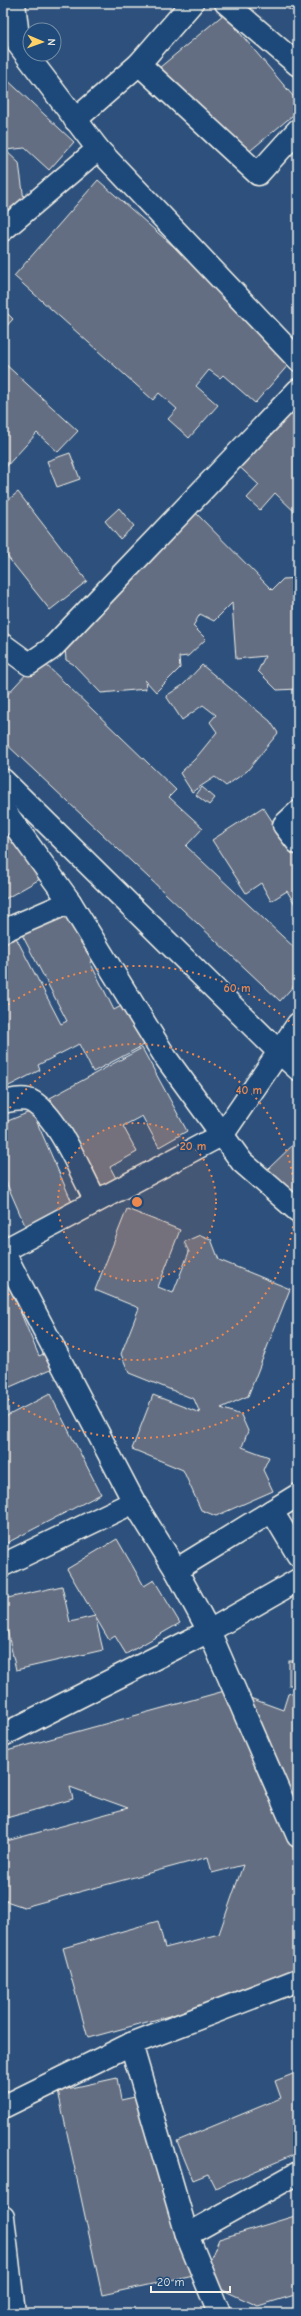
<svg xmlns="http://www.w3.org/2000/svg" width="301" height="2316" viewBox="0 0 301 2316" font-family="'Comic Neue',sans-serif">
  <style>
    .building { fill: #636e83; stroke: #f4f1e8 }
    .lines { fill: none; stroke-linecap: round; stroke-linejoin: round }
    .minor-casing { stroke: #f4f1e8; stroke-width: 25 }
    .minor { stroke: #1f4a7a; stroke-width: 22 }
    .ring { fill: none; stroke: #ec874e; stroke-width: 2; stroke-dasharray: 2 4 }
    .centre { fill: #ec874e; stroke: #1f4a7a; stroke-width: 2 }
    .ring-label { font-size: 12px; text-anchor: middle; font-weight: bold; fill: #ec874e; stroke: #1f4a7a; stroke-width: 3.5; stroke-linejoin: round; paint-order: stroke }
  </style>
  <rect width="100%" height="100%" fill="#2d517c"/>
  <filter id="ink" filterUnits="userSpaceOnUse"><feTurbulence type="fractalNoise" baseFrequency=".025" numOctaves="2"/><feDisplacementMap in="SourceGraphic" scale="8" xChannelSelector="R" yChannelSelector="G"/><feConvolveMatrix kernelMatrix="1 2 1 2 8 2 1 2 1" color-interpolation-filters="sRGB"/></filter>
  <g filter="url(#ink)">
    <!-- building -->
    <g class="building">
      <polygon points="274,3 298,3 298,13"/>
      <polygon points="224,14 298,102 298,111 245,155 153,73"/>
      <polygon points="3,76 74,142 49,170 25,148 5,150 19,163 24,200 7,219 3,216"/>
      <polygon points="98,180 297,355 255,403 223,375 220,378 209,370 196,386 218,405 189,438 168,419 177,409 159,393 153,400 14,276"/>
      <polygon points="3,309 13,319 3,330"/>
      <polygon points="3,362 78,431 58,452 37,433 3,470"/>
      <polygon points="298,385 298,515 275,493 260,510 247,498 259,485 230,458"/>
      <polygon points="70,453 80,479 57,487 47,461"/>
      <polygon points="18,492 87,581 50,610 3,551 3,504"/>
      <polygon points="185,502 272,590 283,579 298,578 298,689 277,690 258,671 265,656 236,659 232,603 214,621 200,614 193,626 206,639 188,656 179,657 180,668 156,692 145,680 146,689 101,693 73,664 66,660 64,635"/>
      <polygon points="119,508 134,526 120,539 105,521"/>
      <polygon points="40,659 176,790 169,797 203,828 186,846 298,951 298,981 280,1001 3,741 3,699"/>
      <polygon points="202,665 270,721 278,733 247,771 226,786 215,777 192,792 180,773 195,759 217,732 210,722 216,715 203,705 182,720 166,696 183,685"/>
      <polygon points="202,787 215,798 209,805 196,795"/>
      <polygon points="3,796 47,875 5,899 3,894"/>
      <polygon points="263,807 292,852 296,849 298,852 298,909 287,891 271,901 261,883 246,893 212,840"/>
      <polygon points="64,903 93,961 90,962 114,1010 123,1005 144,1045 93,1072 79,1044 38,1065 40,1070 3,1089 3,935 12,930 61,1024 67,1021 18,927"/>
      <polygon points="142,1048 187,1131 159,1147 142,1116 123,1126 137,1152 110,1167 118,1182 101,1192 50,1098"/>
      <polygon points="32,1111 75,1209 27,1230 6,1182 3,1183 3,1123"/>
      <polygon points="298,1140 298,1192 292,1198 266,1171"/>
      <polygon points="127,1209 180,1230 158,1287 173,1293 189,1252 184,1242 200,1235 211,1239 219,1260 290,1289 248,1396 221,1408 241,1415 248,1431 242,1447 269,1457 263,1470 273,1491 216,1516 201,1510 183,1470 132,1449 153,1395 200,1413 194,1399 129,1373 121,1354 139,1308 95,1290"/>
      <polygon points="8,1283 39,1356 52,1350 58,1366 3,1390 3,1285"/>
      <polygon points="50,1394 101,1494 3,1545 3,1418"/>
      <polygon points="117,1539 144,1586 154,1580 180,1623 126,1654 115,1636 109,1640 67,1569"/>
      <polygon points="62,1586 70,1622 95,1616 103,1650 16,1670 3,1611 3,1599"/>
      <rect x="289" y="1661" width="9" height="24"/>
      <polygon points="228,1690 283,1710 288,1694 298,1691 298,1981 88,2038 63,1948 158,1921 165,1948 219,1934 243,1865 212,1873 208,1857 24,1907 6,1901 3,1889 3,1842 128,1808 70,1787 73,1799 3,1819 3,1752"/>
      <polygon points="298,2072 298,2153 215,2188 208,2174 193,2180 177,2141 281,2098 275,2081"/>
      <polygon points="117,2078 121,2100 158,2092 198,2274 102,2295 58,2091"/>
      <polygon points="298,2215 298,2294 258,2306 214,2286 208,2265 219,2239"/>
    </g>
    <g class="lines">
      <!-- minor casing -->
      <g class="minor-casing">
        <g id="minor">
          <polyline points="14,3 19,45 98,149 298,360"/>
          <polyline points="226,3 298,65"/>
          <polyline points="139,64 258,174 298,130"/>
          <polyline points="75,120 139,64 192,3"/>
          <polyline points="3,230 98,149"/>
          <polyline points="3,645 29,664 51,649 298,390"/>
          <polyline points="3,780 279,1052 298,1069"/>
          <polyline points="3,809 70,902 166,1058 242,1162 298,1211"/>
          <polyline points="298,812 284,825 298,843"/>
          <polyline points="3,931 70,902"/>
          <path d="M3,1102C12,1100 25,1097 33,1102C59,1118 81,1174 96,1201"/>
          <polyline points="3,1251 134,1502 176,1570 209,1631 298,1836"/>
          <polyline points="3,1251 223,1134 298,1024"/>
          <polyline points="272,1511 298,1555"/>
          <polyline points="3,1565 134,1502"/>
          <polyline points="176,1570 298,1495"/>
          <polyline points="3,1735 209,1631 298,1580"/>
          <polyline points="131,2044 187,2235 219,2313"/>
          <polyline points="3,2107 131,2044 298,1980"/>
          <polyline points="3,2217 14,2313"/>
          <polyline points="187,2235 298,2173"/>
        </g>
      </g>
      <!-- minor -->
      <use href="#minor" class="minor"/>
    </g>
  </g>
  <!-- distance rings -->
  <circle cx="137" cy="1202" r="79" fill="#ec874e" fill-opacity=".12"/>
  <g class="ring">
    <circle cx="137" cy="1202" r="79"/>
    <path d="M3 1118A158 158 0 1 1 3 1286"/>
    <path d="M298 1375A236 236 0 0 1 3 1396M3 1008A236 236 0 0 1 298 1029"/>
  </g>
  <circle cx="137" cy="1202" r="6" class="centre"/>
  <g class="ring-label">
    <text x="237" y="992">60 m</text>
    <text x="249" y="1094">40 m</text>
    <text x="193" y="1150">20 m</text>
  </g>
  <!-- margin -->
  <rect width="301" height="2316" fill="none" stroke="#1f4a7a" stroke-width="16"/>
  <rect x="8" y="8" width="285" height="2300" fill="none" stroke="#f4f1e8" stroke-width="1.5" filter="url(#ink)"/>
  <!-- north arrow -->
  <g transform="translate(42 42) rotate(92)"><circle r="19" fill="#1f4a7a" stroke="#748da6"/>
  <path d="M0-3L7 15L0 10L-7 15Z" fill="#ffd166"/>
  <text y="-6" font-size="11" font-weight="bold" text-anchor="middle" fill="#f4f1e8">N</text>
  </g>
  <!-- scale -->
  <path d="M151 2286v6h79v-6" fill="none" stroke="#f4f1e8" stroke-width="2"/>
  <text x="157" y="2286" font-size="12" fill="#f4f1e8" stroke="#1f4a7a" stroke-width="3" paint-order="stroke">20 m</text>
</svg>
